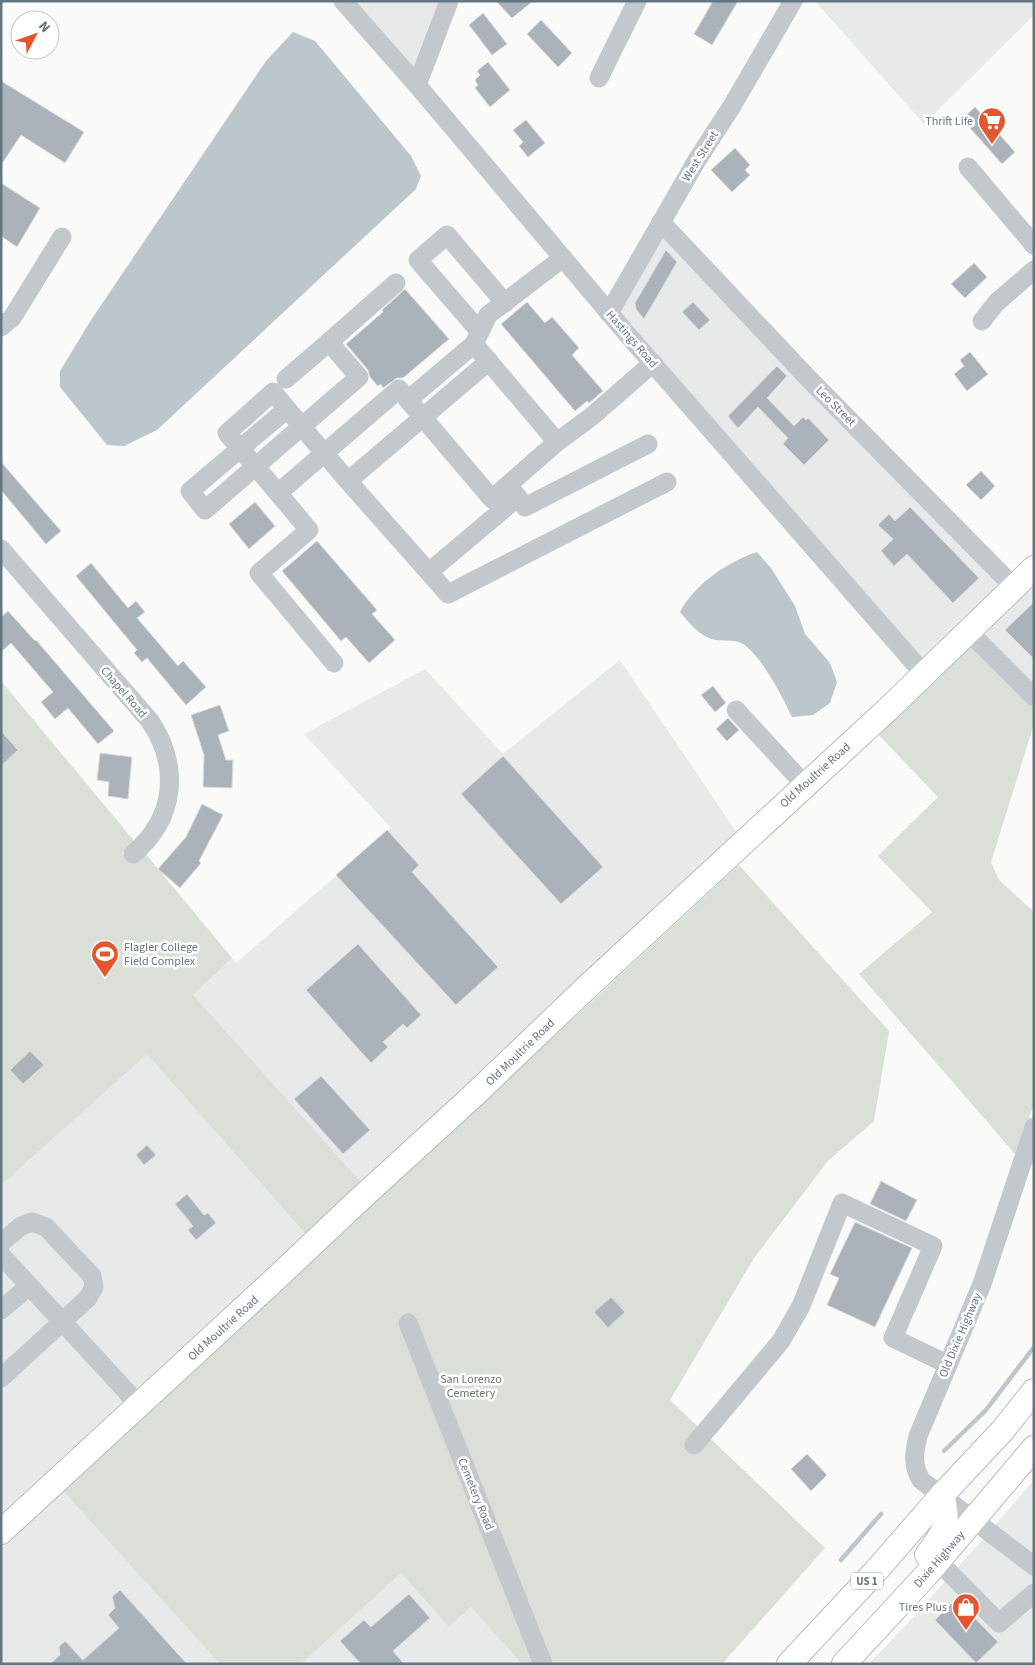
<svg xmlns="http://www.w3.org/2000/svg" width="1035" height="1665" viewBox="0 0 1035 1665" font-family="'Source Sans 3',sans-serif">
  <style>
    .built { fill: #e8e9e9 }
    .green { fill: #dadfd7 }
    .water { fill: #bbc7cb }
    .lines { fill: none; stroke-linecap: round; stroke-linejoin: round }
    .stream { stroke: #bbc7cb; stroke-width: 4.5 }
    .building { fill: #aab3b9; stroke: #dcdcda }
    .major-casing { stroke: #b5babe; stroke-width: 26 }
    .minor { stroke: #c3c8cc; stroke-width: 19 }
    .major { stroke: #fff; stroke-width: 24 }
    .labels { text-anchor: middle; stroke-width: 5; stroke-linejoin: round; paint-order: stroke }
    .shield { fill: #fff; stroke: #939fa8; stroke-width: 1 }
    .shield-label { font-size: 11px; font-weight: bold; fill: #657683 }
    .poi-label { font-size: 12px; fill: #657683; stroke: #fff; text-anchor: end }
    .street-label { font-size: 12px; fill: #657683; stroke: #fff }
    .park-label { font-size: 12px; fill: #687a64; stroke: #fff }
  </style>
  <rect width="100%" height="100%" fill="#fafaf8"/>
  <!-- built -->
  <g class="built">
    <polygon points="355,1 440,1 415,69"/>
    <polygon points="815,1 1034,1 1034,15 924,124"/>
    <polygon points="662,236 1003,587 926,662 619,311"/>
    <polygon points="1034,579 1034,684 980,631"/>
    <polygon points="620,660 739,836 1,1522 1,1171 232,958 236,963 391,828 304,734 425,669 503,754"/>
    <polygon points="1034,1480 1034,1555 995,1525"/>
    <polygon points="63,1491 220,1664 1,1664 1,1548"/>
    <polygon points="984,1538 1034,1576 1034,1664 869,1664 904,1627"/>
    <polygon points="401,1573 449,1627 471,1607 522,1664 301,1664"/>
  </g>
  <!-- green -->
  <g class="green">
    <polygon points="968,643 1034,709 1034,724 991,862 999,880 1034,912 1034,1104 1016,1155 859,974 932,912 878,856 938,797 875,731"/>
    <polygon points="1,681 135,842 122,853 132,864 145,853 232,958 193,995 369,1191 314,1243 147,1054 1,1185"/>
    <polygon points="739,865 889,1031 874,1121 828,1161 754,1258 670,1400 825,1548 722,1664 522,1664 471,1607 449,1627 401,1573 301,1664 220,1664 63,1491"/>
  </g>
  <!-- water -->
  <g class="water">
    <polygon points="293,32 315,41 411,156 421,176 416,189 157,430 124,446 107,445 60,387 60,371 91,320 266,61"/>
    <path d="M757,552L771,568L795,606L805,634L830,663L837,682L830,703L813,715L792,717C783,698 759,650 739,642C732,640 723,641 716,640C700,637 689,623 680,612C695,584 727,562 757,552Z"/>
  </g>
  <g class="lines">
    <!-- stream -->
    <g class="stream">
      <polyline points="944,1451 986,1410 1034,1347"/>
      <polyline points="841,1560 881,1514"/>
    </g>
  </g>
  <!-- building -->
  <g class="building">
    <polygon points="496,1 533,1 512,18"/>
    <polygon points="713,1 738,1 712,45 694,34"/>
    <polygon points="483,13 507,44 492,55 469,25"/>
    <polygon points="541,20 572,53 558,67 527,34"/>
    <polygon points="488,62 510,90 490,107 475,88 478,85 475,80 480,75 477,71"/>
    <polygon points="1,81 84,132 65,163 21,135 1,165"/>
    <polygon points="975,107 1015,152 1002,164 962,119"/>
    <polygon points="526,120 545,143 528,157 519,146 523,142 513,130"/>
    <polygon points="735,148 750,165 745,170 750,175 732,192 711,170"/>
    <polygon points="1,183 40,208 17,247 1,236"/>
    <polygon points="666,250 677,262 644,319 636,309 635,303"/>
    <polygon points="974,263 987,277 965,298 951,284"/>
    <polygon points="405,289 449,339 403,378 397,378 383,388 381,384 378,386 370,377 368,370 346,344 383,312 382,310"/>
    <polygon points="527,302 545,323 552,317 579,348 572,355 603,391 589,403 587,401 575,411 501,324"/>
    <polygon points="693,302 710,320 699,330 682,312"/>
    <polygon points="970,352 988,374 967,391 954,374 964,366 960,360"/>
    <polygon points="777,366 787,376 767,398 794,426 803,417 806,420 808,418 829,440 804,465 783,444 788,438 758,407 738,428 728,416"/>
    <polygon points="1,462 61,531 46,544 1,490"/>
    <polygon points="981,471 995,486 981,500 966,485"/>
    <polygon points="255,502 275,526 249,549 229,524"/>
    <polygon points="910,507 979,578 953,603 907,554 894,566 881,551 893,539 878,525 889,514 895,521"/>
    <polygon points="317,541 377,610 372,614 395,640 369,663 346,637 341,641 282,571"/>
    <polygon points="91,563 128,608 136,601 145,612 137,618 178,666 183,661 206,687 186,705 147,658 142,662 134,653 137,650 76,576"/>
    <polygon points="1034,602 1034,659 1005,630"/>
    <polygon points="8,611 35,641 36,640 114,731 98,744 68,708 55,719 41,702 53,692 11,643 1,652 1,617"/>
    <polygon points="713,686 726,703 715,712 701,695"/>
    <polygon points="220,705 229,731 218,735 226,760 233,760 232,788 203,787 204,755 191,715"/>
    <polygon points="728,718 739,730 727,741 716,729"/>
    <polygon points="1,731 18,750 1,766"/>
    <polygon points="100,753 132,757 128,799 108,796 109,782 97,780"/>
    <polygon points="503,756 603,867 561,904 461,794"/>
    <polygon points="202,804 223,815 199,861 201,863 180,888 158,869 186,837"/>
    <polygon points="387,830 419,865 412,872 498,967 456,1005 336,875"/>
    <polygon points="358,944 421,1015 407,1028 403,1024 383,1042 388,1047 371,1063 306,990"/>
    <polygon points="30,1051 44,1065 23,1084 10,1070"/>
    <polygon points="321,1076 370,1130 343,1154 294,1099"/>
    <polygon points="147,1145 156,1155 144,1165 136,1155"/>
    <polygon points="881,1181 917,1200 906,1221 870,1204"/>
    <polygon points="187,1194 204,1215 208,1213 216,1223 196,1240 188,1230 193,1226 175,1204"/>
    <polygon points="855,1222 912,1248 875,1327 827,1305 839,1278 830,1274"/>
    <polygon points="611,1297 625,1312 608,1328 594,1312"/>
    <polygon points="807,1454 827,1475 811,1491 791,1469"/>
    <polygon points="120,1590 187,1664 50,1664 60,1655 59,1647 65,1641 83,1660 119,1628 108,1615 115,1608 112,1597"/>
    <polygon points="409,1594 430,1618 393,1651 404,1664 361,1664 340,1641 364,1620 371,1627"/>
    <polygon points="956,1599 998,1642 976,1663 935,1620"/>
  </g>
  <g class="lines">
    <!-- major casing -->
    <g class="major-casing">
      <g id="major">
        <polyline points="1,1532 270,1284 359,1200 474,1095 585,989 887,710 1034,568"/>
        <path d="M927,1555C945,1532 950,1523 942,1495"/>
        <polyline points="789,1664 875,1572 942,1495 1002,1431 1034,1391"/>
        <polyline points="844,1664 928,1573 1034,1448"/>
      </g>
    </g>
    <!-- minor -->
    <g class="minor">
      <polyline points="343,1 417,85 627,334 924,674"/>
      <polyline points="599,78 637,1"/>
      <polyline points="417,85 449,1"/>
      <polyline points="968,167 1034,245"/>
      <polyline points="661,222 808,378 1014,587"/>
      <polyline points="563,258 488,315 474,344 557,442 591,417 653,363"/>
      <polyline points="609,313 697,160 732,106 793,1"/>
      <polyline points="982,321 996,303 1034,270"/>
      <polyline points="1,327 12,318 62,237"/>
      <polyline points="480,332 418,260 447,235 505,303"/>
      <polyline points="329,342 396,283"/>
      <polyline points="474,344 408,400 492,499 557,442"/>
      <polyline points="286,379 329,342 359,377 205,510 190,491 287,409"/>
      <path d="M408,400L399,389L278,493L227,433L273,392C298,422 323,452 348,481L489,361"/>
      <polyline points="348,481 448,594 667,482"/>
      <polyline points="508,485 525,507 648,444"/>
      <polyline points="278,493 309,530 259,573 334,663"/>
      <path d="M1,549L150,721C180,766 176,818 133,854"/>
      <polyline points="429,572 518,497"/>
      <polyline points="969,632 1034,697"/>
      <polyline points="736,710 805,785"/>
      <path d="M1034,1127L982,1284L918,1436C914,1453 912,1465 921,1480L1034,1566"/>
      <polyline points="1,1243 21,1226 32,1222 46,1227 92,1276 94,1287 88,1298 1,1378"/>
      <polyline points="1,1255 139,1405"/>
      <polyline points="1,1310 29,1286"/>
      <polyline points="408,1323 543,1664"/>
      <polyline points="694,1445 781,1341 801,1306 842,1203 933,1246 893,1338 947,1364"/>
      <polyline points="938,1561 999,1623 1034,1593"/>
    </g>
    <!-- major -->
    <use href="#major" class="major"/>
  </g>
  <!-- icons -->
  <defs>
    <g id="supermarket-pin" transform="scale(1.4375)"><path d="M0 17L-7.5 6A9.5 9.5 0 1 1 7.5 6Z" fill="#e4572e" stroke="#fff"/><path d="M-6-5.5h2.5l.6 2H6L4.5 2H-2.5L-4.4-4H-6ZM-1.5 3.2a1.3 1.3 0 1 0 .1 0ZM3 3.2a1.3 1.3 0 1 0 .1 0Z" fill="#fff"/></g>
    <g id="stadium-pin" transform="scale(1.4375)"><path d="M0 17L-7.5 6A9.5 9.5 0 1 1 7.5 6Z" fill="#e4572e" stroke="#fff"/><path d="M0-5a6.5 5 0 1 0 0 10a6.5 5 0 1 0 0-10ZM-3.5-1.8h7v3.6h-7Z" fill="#fff"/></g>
    <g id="shop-pin" transform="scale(1.4375)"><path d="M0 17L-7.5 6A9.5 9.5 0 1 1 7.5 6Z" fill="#e4572e" stroke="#fff"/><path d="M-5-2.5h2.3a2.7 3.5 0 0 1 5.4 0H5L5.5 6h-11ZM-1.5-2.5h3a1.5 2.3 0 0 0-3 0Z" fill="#fff"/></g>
  </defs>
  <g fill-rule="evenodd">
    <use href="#supermarket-pin" x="992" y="121"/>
    <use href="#stadium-pin" x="105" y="954"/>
    <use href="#shop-pin" x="966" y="1607"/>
  </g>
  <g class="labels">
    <!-- shield labels -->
    <rect class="shield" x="851" y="1572.5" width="32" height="17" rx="4"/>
    <g class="shield-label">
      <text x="867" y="1585">US 1</text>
    </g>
    <!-- poi labels -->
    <g class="poi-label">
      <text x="973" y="125">Thrift Life</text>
      <text x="124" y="951" text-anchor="start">Flagler College<tspan x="124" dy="14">Field Complex</tspan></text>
      <text x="947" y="1611">Tires Plus</text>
    </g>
    <!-- street labels -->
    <g class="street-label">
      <text transform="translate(700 156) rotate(-58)" y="4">West Street</text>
      <text transform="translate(632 339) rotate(49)" y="4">Hastings Road</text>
      <text transform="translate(836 406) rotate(45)" y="4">Leo Street</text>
      <text transform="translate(124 692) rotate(49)" y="4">Chapel Road</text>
      <text transform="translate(815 775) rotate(-42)" y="4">Old Moultrie Road</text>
      <text transform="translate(520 1052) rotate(-44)" y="4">Old Moultrie Road</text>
      <text transform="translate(223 1328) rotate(-42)" y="4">Old Moultrie Road</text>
      <text transform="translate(960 1335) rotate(-67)" y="4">Old Dixie Highway</text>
      <text transform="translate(476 1494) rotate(68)" y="4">Cemetery Road</text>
      <text transform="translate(939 1559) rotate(-49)" y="4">Dixie Highway</text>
    </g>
    <!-- park labels -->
    <g class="park-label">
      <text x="471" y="1383">San Lorenzo<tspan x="471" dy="14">Cemetery</tspan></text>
    </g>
  </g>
  <!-- border -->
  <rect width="1035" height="1665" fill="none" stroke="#657683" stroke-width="5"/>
  <!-- north arrow -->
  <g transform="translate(35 35) rotate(49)"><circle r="24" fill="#ffffff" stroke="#c1c8cd"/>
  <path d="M0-4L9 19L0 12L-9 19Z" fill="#e4572e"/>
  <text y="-8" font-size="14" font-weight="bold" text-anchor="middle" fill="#657683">N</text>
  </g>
</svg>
